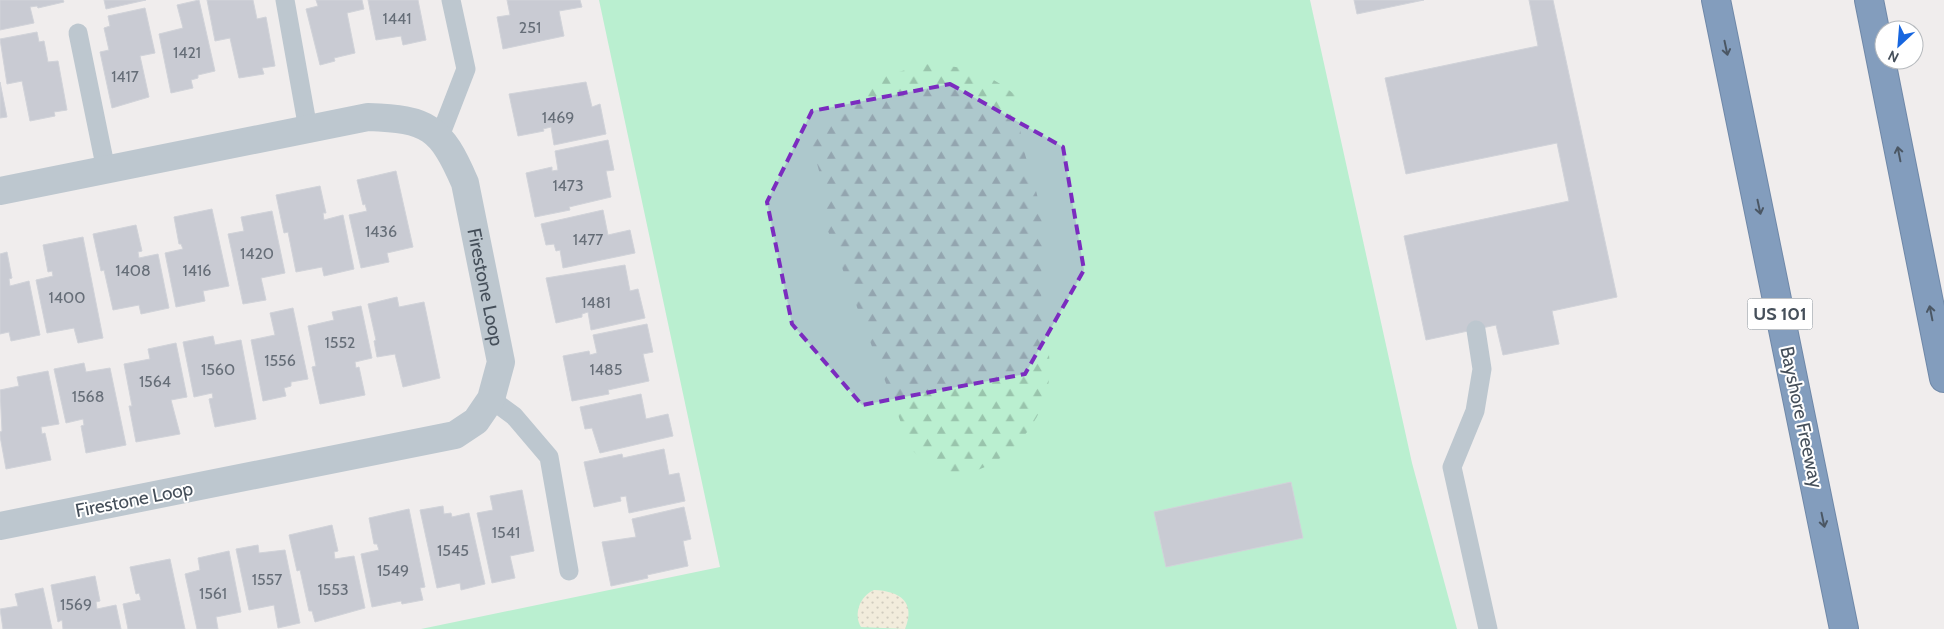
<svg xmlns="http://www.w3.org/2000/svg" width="1944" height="629" viewBox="0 0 1944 629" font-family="Cabin,sans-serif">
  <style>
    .green { fill: #baefd0 }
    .forest { fill: url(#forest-firs) }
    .sand { fill: url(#sand-dots) }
    .building { fill: #c9cbd3; stroke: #d1d3d9 }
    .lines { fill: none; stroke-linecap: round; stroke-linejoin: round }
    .highway-casing { stroke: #6f88a8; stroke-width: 30 }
    .lane { stroke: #bdc7cf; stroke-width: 19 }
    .street { stroke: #bdc7cf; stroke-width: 28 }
    .highway { stroke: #839dbd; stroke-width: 28 }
    .oneway { stroke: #4b5764 }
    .marked { fill: #7b2cbf; fill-opacity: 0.2; stroke: #7b2cbf; stroke-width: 4; stroke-dasharray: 10 6; stroke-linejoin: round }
    .labels { text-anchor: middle; stroke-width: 4; stroke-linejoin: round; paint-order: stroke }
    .number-label { font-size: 16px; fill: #666e78 }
    .shield { fill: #fff; stroke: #7d848c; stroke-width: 1 }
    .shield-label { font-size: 18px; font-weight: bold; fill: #454f5a }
    .street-label { font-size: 19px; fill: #454f5a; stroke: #fff }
  </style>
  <defs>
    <pattern id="forest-firs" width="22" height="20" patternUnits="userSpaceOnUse" patternTransform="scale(1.25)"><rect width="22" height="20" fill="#baefd0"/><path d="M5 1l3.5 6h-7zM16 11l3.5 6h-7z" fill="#99c4ac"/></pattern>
    <pattern id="sand-dots" width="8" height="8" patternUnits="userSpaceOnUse" patternTransform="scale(1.25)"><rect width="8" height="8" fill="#f2ecdc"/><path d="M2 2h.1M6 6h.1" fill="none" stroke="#d1ccbf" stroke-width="1.8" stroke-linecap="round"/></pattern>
  </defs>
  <rect width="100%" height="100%" fill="#f0eded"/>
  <!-- green -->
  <polygon class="green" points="599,0 1310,0 1412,463 1457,629 421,629 720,567"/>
  <!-- forest -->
  <path class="forest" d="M924,64C967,67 983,69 1018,97C1020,113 1019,130 1023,146C1029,172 1040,195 1042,223C1045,249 1039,276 1042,303C1045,330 1053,358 1048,386C1042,419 1016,453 985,467C954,481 934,472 911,449L825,223V193L812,145L821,125L877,79Z"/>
  <!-- sand -->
  <path class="sand" d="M874,590C900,591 916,602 905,629L861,627C853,614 860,596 874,590Z"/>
  <!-- building -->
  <g class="building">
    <polygon points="0,0 63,0 64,2 38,8 37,6 30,7 34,23 0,30"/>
    <polygon points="104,0 146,0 106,9"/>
    <polygon points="199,0 215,71 198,75 198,78 191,80 193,88 171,93 159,34 183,28 177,5"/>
    <polygon points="207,0 253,0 257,19 266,17 275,66 262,68 264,74 239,78 230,38 215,41"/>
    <polygon points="316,0 362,0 364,9 347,13 355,53 334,58 335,61 320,65 306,9 318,6"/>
    <polygon points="368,0 418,0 426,40 403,45 401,36 376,40"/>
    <polygon points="507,0 580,0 582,7 559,11 564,36 503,49 497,17 510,15"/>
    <polygon points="1354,0 1424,0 1357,14"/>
    <polygon points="1529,0 1553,0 1617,297 1552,311 1559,344 1503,355 1496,325 1426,340 1404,236 1569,201 1557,143 1406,174 1385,78 1538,46"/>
    <polygon points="145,8 155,53 140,56 149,97 112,108 100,52 109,50 104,28 110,26 108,16"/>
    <polygon points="37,32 39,42 44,41 48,62 58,61 67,110 54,112 55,116 30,121 22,81 7,84 0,39"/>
    <polygon points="0,82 7,117 0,118"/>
    <polygon points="586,82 592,107 600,104 606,134 554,145 551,127 543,129 544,131 518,136 509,94"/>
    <polygon points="608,140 614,170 606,171 611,197 569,207 570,210 535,217 526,173 552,167 552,171 558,170 555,151"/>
    <polygon points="396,171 413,247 387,253 389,262 361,268 349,215 367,211 365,204 363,205 357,180"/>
    <polygon points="320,186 326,213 323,213 324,220 343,215 354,269 324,276 322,267 296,272 288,232 284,233 276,195"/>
    <polygon points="212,209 229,286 203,291 205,301 176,307 165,253 183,249 181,244 179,244 174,217"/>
    <polygon points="603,210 608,235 630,230 635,253 563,268 560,250 556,251 554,244 546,245 541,224"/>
    <polygon points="272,211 285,273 261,278 266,300 243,304 228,234 244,231 241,217"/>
    <polygon points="136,225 142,251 138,252 139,258 158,254 169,308 141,314 139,305 113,310 104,270 101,271 93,234"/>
    <polygon points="83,237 103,338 78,343 74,328 47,333 36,280 53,276 52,271 48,272 43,245"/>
    <polygon points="7,252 12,278 9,279 10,286 29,281 40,335 11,341 9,332 0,334 0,254"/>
    <polygon points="625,265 630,291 638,289 645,318 591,330 588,312 582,314 582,317 556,323 546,278"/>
    <polygon points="397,297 399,307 424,302 440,378 403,387 395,354 377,357 374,341 376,340 368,304"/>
    <polygon points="361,306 372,358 355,362 356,368 359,367 365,395 320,404 312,367 316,366 308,326 334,320 332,312"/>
    <polygon points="293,308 308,379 291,382 291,386 284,388 286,396 263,401 251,340 275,335 270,313"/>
    <polygon points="647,324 653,352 643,354 649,381 608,390 609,394 572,401 563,356 589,351 590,355 597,353 593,335"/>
    <polygon points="213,336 215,345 241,340 256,419 215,427 209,399 213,398 212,393 194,397 183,342"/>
    <polygon points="176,343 187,397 171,400 180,434 136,442 129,406 132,406 124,364 150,359 148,349"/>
    <polygon points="84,363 86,372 110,368 126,445 86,453 81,426 84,425 83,419 66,423 54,369"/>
    <polygon points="48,371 59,424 41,427 42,434 45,433 51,460 6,469 0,436 0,432 2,431 0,390 19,386 17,377"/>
    <polygon points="641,394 646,419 668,414 673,436 600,453 592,428 585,429 580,407"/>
    <polygon points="664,449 669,475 679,473 685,501 629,513 626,496 620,497 621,501 594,507 584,462 622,454 623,458"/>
    <polygon points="1291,482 1303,538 1166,567 1154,512"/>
    <polygon points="522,490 534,551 510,556 515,578 492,583 477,513 493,510 490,496"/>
    <polygon points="443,506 444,514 451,513 452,517 469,513 485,584 461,590 460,583 437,588 420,510"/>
    <polygon points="684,507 691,539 683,541 688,566 647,575 648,578 611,586 602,542 636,537 632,519"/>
    <polygon points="409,509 425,587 420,588 423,600 402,604 401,601 372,607 361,554 379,550 377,544 374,544 369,518"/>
    <polygon points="332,525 338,551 334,552 335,559 354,556 365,608 315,622 312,611 309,611 300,570 297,571 289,535"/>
    <polygon points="258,545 259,553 285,550 300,623 278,628 274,605 249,610 236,549"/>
    <polygon points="229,551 241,612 216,617 218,629 197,629 185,574 200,570 198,558"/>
    <polygon points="170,559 185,629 128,629 123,604 141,600 139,593 136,594 130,567"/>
    <polygon points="95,576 100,601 96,602 97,609 116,605 121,629 63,629 62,620 58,622 51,585"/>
    <polygon points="43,588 52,629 3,629 0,609 18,606 15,594"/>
  </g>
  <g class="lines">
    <!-- highway casing -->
    <g class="highway-casing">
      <g id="highway">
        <polyline points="1716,0 1844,629"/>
        <polyline points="1869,0 1944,378"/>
      </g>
    </g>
    <!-- lane -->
    <g class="lane">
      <polyline points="285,0 308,129"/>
      <polyline points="78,33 106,170"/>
      <polyline points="440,136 466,69 451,0"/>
      <polyline points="1476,330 1482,369 1475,411 1452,467 1488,629"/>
      <polyline points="491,399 514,416 549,457 569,571"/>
    </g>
    <!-- street -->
    <path class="street" id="s1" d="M0,191L368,117C428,119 441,127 465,183L501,362L491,399L476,421L455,435L0,526"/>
    <!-- highway -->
    <use href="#highway" class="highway"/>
  </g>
  <!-- one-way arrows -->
  <defs><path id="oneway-shaft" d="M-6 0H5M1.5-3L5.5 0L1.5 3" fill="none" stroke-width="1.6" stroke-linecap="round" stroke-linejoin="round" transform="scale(1.25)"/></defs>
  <g class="oneway">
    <use href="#oneway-shaft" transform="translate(1726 48) rotate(78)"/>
    <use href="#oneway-shaft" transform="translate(1899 154) rotate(-101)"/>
    <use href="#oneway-shaft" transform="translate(1759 207) rotate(78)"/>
    <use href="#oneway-shaft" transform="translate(1931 313) rotate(-101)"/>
    <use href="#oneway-shaft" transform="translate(1823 520) rotate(78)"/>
  </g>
  <!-- marked area -->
  <path class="marked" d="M950,84L1063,147L1084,270L1025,374L862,405L792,324L767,202L812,111Z"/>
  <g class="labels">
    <!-- number labels -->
    <g class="number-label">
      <text x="397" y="24">1441</text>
      <text x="530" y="33">251</text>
      <text x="187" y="58">1421</text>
      <text x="125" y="82">1417</text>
      <text x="558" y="123">1469</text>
      <text x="568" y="191">1473</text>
      <text x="381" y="237">1436</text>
      <text x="588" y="245">1477</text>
      <text x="257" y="259">1420</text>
      <text x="133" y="276">1408</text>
      <text x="197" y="276">1416</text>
      <text x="67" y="303">1400</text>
      <text x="596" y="308">1481</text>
      <text x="340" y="348">1552</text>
      <text x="280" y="366">1556</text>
      <text x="218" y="375">1560</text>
      <text x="606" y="375">1485</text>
      <text x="155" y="387">1564</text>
      <text x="88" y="402">1568</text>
      <text x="506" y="538">1541</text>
      <text x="453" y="556">1545</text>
      <text x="393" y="576">1549</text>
      <text x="267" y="585">1557</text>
      <text x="333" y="595">1553</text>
      <text x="213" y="599">1561</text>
      <text x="76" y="610">1569</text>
    </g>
    <!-- shield labels -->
    <rect class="shield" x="1747.5" y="298.5" width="65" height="31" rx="4"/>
    <g class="shield-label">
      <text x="1780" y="320">US 101</text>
    </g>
    <!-- street labels -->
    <g class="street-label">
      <text dy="7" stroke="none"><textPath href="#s1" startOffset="610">Firestone Loop</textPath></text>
      <text transform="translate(1802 417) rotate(78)" y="7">Bayshore Freeway</text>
      <text transform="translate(134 499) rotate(-11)" y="7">Firestone Loop</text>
    </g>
  </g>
  <!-- north arrow -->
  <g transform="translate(1899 45) rotate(206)"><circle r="24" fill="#ffffff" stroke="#b5b9bd"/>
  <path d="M0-4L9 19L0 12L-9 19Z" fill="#1766df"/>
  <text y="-8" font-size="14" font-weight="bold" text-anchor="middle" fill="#454f5a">N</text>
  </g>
</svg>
